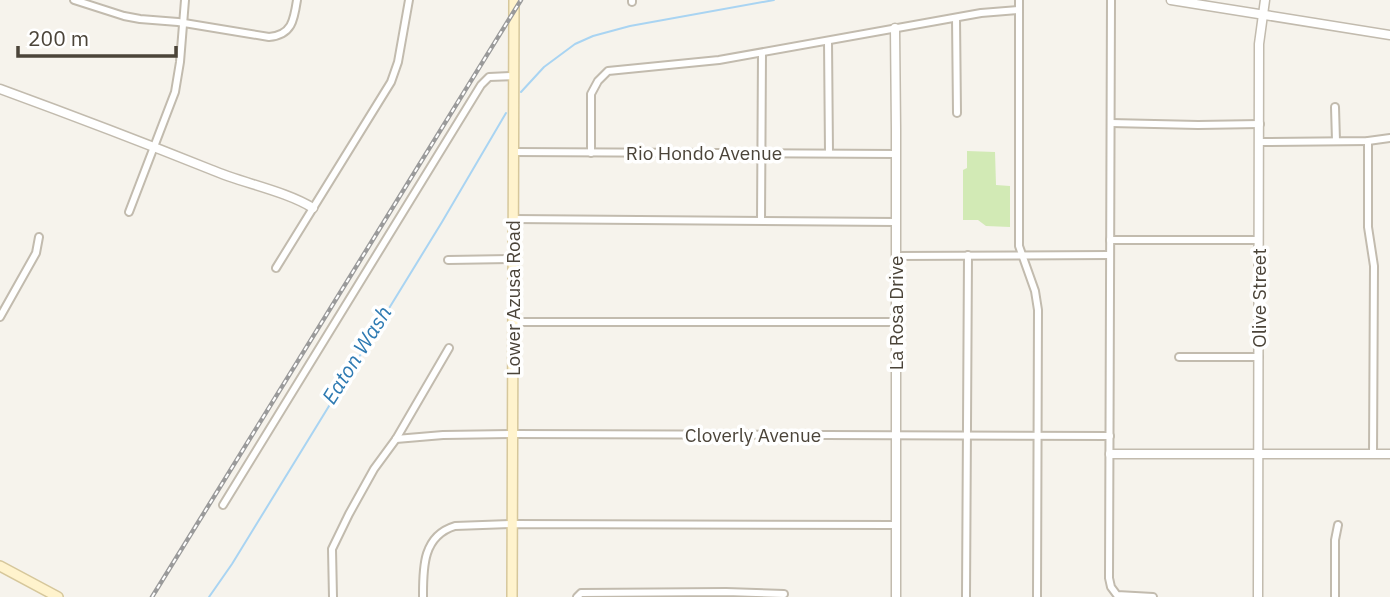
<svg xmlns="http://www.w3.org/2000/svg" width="1390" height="597" viewBox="0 0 1390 597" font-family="'IBM Plex Sans',sans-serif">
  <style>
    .green { fill: #d2eab5 }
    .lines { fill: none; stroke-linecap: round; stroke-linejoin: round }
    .stream { stroke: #a9d4f2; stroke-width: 2 }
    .minor-casing { stroke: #c2bbae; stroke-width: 10 }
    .tertiary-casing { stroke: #c2bbae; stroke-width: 11 }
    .secondary-casing { stroke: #d6c79b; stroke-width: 12 }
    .minor { stroke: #fff; stroke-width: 6 }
    .tertiary { stroke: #fff; stroke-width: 8 }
    .secondary { stroke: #fff3cd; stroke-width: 9 }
    .rail-casing { stroke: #9a9a9a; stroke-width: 4.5 }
    .rail { stroke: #fff; stroke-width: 2; stroke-dasharray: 5; stroke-linecap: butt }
    .labels { text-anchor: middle; stroke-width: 7; stroke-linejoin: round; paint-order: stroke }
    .street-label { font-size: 19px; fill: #4b4439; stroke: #fff }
    .water-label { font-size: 21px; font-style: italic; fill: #2e7ab2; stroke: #fff }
  </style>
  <rect width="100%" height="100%" fill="#f6f3ec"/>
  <!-- green -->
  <polygon class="green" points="967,151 995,152 996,185 1010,186 1010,227 986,226 978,220 963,220 963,170 967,168"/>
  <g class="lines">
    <!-- stream -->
    <g class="stream">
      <polyline points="521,92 544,67 575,44 593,36 630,26 774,0"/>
      <polyline points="209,597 232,564 442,222 506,113"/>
    </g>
    <!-- minor casing -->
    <g class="minor-casing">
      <g id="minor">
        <path d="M74,0L124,16L140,19L178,22L269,37C292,35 294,20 297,0"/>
        <polyline points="1019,0 1019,246 1035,291 1038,310 1037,597"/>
        <polyline points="1111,0 1109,578 1111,587 1117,595 1153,597"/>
        <polyline points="632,2 632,0"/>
        <polyline points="956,18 957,113"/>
        <polyline points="828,41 829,153"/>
        <polyline points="1335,107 1336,141"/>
        <polyline points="1111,123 1198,125 1260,124"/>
        <polyline points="1368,141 1368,227 1374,266 1373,454"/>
        <polyline points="1259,142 1368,141 1390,138"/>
        <polyline points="513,152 896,154"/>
        <polyline points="591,153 591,94 598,81 608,71 719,60 981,13 1019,10"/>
        <polyline points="129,212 175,92 180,62 185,0"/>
        <polyline points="513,219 896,222"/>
        <polyline points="761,220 762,53"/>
        <polyline points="1110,240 1259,240"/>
        <polyline points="896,256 1110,255"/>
        <polyline points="448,260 513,259"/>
        <polyline points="276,268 391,82 398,62 409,0"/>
        <polyline points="0,317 36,253 39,237"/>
        <polyline points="513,322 896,322"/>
        <polyline points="1179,357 1259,357"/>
        <polyline points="396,439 443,435 513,434 1110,436"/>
        <polyline points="223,505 481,85 489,77 513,76"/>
        <polyline points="333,597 332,549 349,514 374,469 396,439 449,348"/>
        <path d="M423,597C423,569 422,536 455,526L512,524L895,525"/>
        <polyline points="577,597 581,593 726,592 784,594"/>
        <polyline points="966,597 968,255"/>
        <polyline points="1335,597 1335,540 1338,525"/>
      </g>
    </g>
    <!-- tertiary casing -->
    <g class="tertiary-casing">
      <g id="tertiary">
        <polyline points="1171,0 1390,35"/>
        <polyline points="895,28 896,130 896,597"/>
        <path d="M0,89C71,115 142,142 212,170C242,183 286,191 313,208"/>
        <polyline points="1110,454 1390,454"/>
        <polyline points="1258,597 1259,44 1265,0"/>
      </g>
    </g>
    <!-- secondary casing -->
    <g class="secondary-casing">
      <g id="secondary">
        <polyline points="0,566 58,597"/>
        <polyline points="512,597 514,0"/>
      </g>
    </g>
    <!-- minor -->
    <use href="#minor" class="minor"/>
    <!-- tertiary -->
    <use href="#tertiary" class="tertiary"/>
    <!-- secondary -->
    <use href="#secondary" class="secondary"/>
    <!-- rail casing -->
    <g class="rail-casing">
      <polyline id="rail" points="152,597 521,0"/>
    </g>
    <!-- rail -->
    <use href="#rail" class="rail"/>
  </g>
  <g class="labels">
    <!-- street labels -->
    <g class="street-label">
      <text x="704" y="160">Rio Hondo Avenue</text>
      <text transform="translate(513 298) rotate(-90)" y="7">Lower Azusa Road</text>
      <text transform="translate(1259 298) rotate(-90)" y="7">Olive Street</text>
      <text transform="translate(896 313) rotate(-90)" y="7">La Rosa Drive</text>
      <text x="753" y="442">Cloverly Avenue</text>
    </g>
    <!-- water labels -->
    <g class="water-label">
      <text transform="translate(357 355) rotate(-58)" y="7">Eaton Wash</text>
    </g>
  </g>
  <!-- scale -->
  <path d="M18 46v10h158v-10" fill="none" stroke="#4b4439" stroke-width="3.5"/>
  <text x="28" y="46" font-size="21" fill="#4b4439" stroke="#ffffff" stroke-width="5" paint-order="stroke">200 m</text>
</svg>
